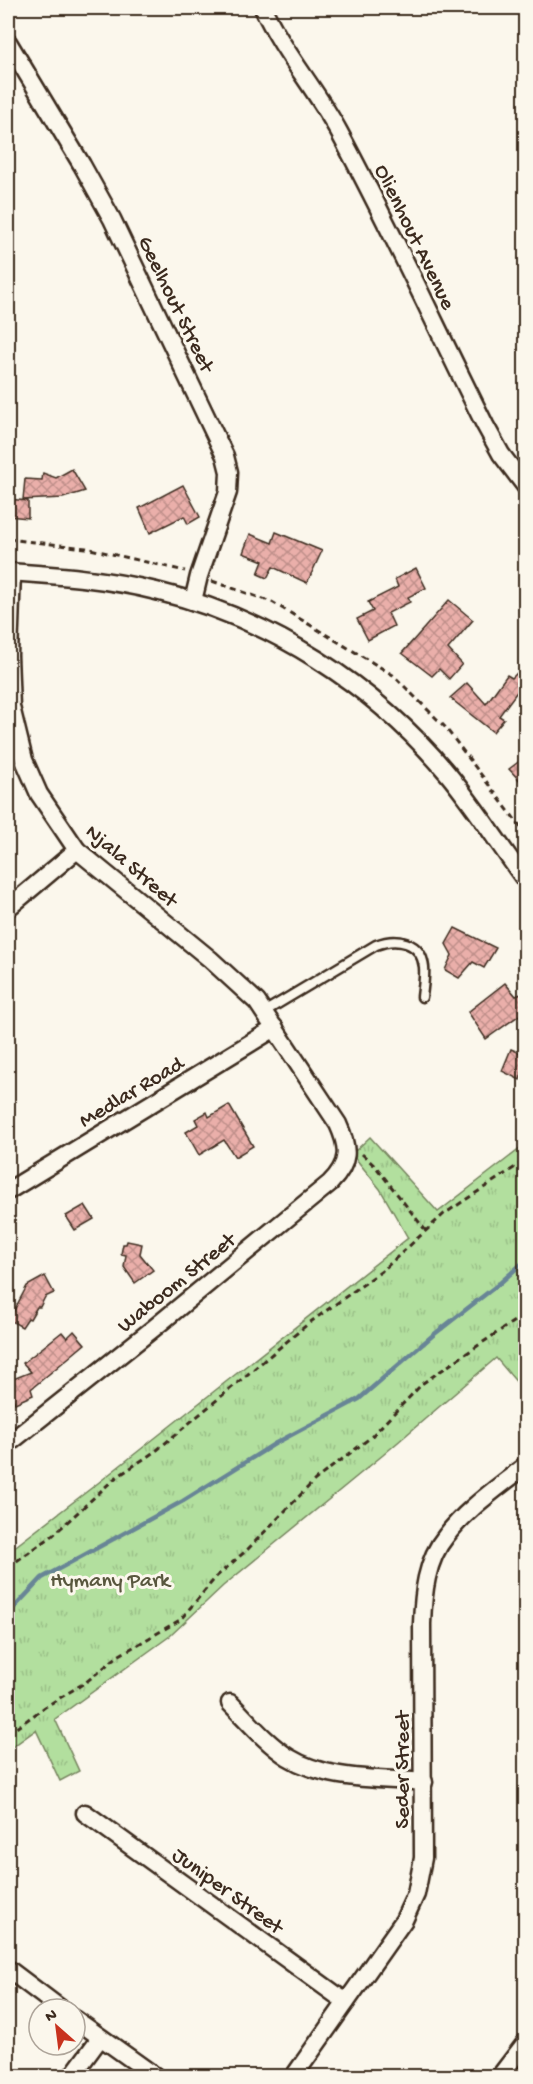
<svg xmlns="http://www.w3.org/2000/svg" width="533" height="2084" viewBox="0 0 533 2084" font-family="'Gochi Hand',sans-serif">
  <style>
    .park { fill: url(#park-tufts); stroke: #76845e; stroke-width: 1.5 }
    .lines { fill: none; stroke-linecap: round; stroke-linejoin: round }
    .stream { stroke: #688596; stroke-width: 4.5 }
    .building { fill: url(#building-cross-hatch); stroke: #3b2a1e; stroke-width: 1.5 }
    .lane-casing { stroke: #3b2a1e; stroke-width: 13 }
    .street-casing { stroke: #3b2a1e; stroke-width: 21 }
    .path { stroke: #3b2a1e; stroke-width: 3; stroke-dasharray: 6 4.5; stroke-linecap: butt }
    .lane { stroke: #fbf7ec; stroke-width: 8 }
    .street { stroke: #fbf7ec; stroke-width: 16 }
    .labels { text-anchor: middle; stroke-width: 6; stroke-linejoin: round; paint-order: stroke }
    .street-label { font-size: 22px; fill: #3b2a1e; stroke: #fbf7ec }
    .park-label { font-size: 22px; fill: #59573e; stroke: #fbf7ec }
  </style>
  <defs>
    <pattern id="park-tufts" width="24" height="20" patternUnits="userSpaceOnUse" patternTransform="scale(1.5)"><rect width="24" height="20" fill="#b2df9e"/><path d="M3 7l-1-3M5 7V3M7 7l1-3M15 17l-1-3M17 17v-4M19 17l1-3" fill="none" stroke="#9ac088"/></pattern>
    <pattern id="building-cross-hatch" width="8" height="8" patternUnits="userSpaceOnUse" patternTransform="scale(1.5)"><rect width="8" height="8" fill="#eaafaa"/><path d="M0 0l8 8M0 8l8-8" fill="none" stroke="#bf8f8a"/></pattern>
  </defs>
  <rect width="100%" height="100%" fill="#fbf7ec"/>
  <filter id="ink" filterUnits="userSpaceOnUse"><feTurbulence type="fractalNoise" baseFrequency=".0167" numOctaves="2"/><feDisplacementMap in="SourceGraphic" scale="12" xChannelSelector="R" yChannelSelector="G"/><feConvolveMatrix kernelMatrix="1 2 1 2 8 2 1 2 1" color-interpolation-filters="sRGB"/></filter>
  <g filter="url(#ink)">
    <!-- park -->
    <polygon class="park" points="370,1137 438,1212 525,1145 525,1392 496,1358 383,1455 223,1586 170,1636 55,1719 79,1771 60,1781 36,1730 8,1750 8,1552 98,1483 408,1238 380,1189 352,1154"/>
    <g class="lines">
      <!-- stream -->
      <polyline class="stream" points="8,1614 42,1578 183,1501 276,1443 359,1399 432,1336 500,1283 526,1260"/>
    </g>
    <!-- building -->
    <g class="building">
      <polygon points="72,469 85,491 63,498 23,500 25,479 42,480 43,473 56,478"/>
      <polygon points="183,485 200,517 188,524 184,516 150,533 139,508"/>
      <polygon points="8,499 28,501 28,518 8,516"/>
      <polygon points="276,532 322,551 307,583 273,567 267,578 258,574 263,561 243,553 250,534 272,543"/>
      <polygon points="416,568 426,588 408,597 410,602 388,613 394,626 368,640 357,619 373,611 368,602 398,587 395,579"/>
      <polygon points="449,600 473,620 448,649 462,664 449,679 439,669 432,676 402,653"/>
      <polygon points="517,673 525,677 525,681 499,716 504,719 493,732 450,698 467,683 486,704 507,675 512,678"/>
      <polygon points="525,757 525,786 509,769"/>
      <polygon points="455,928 496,948 484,968 473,962 459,978 445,970 452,955 446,944"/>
      <polygon points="505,983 516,996 521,994 525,1003 525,1011 486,1039 468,1012"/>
      <polygon points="511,1049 525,1055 525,1073 523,1071 520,1080 502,1071"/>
      <polygon points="229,1105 253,1146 235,1157 224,1140 199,1155 186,1132 198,1125 195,1119 207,1112 209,1117"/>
      <polygon points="85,1205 94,1219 75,1230 66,1216"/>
      <polygon points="127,1241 142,1244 140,1254 153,1270 135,1283 124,1267 126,1255 121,1254 123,1244 126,1244"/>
      <polygon points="45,1276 54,1293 45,1297 40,1307 37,1307 30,1319 28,1318 22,1327 9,1320 27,1286"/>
      <polygon points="74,1331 85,1344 31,1389 33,1395 15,1403 13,1399 8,1401 8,1381 31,1372 23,1363 62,1332 67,1338"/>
    </g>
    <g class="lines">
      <!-- lane casing -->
      <g class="lane-casing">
        <path id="lane" d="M264,1012L376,945C396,937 421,941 424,967C425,977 423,987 422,997"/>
      </g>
      <!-- street casing -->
      <g class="street-casing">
        <g id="street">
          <path d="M263,8C283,52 316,89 339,132C391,228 436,327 485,425L501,454L526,487"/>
          <polyline points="8,42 82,165 112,219 225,456 229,472 228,492 199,576 193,601"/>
          <path d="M8,572C57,575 108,579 156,591C270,618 374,685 448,774C476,808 500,846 526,881"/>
          <polyline points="8,908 77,850"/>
          <polyline points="8,1191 275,1028"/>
          <path d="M8,1444L154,1328L330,1183C350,1163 349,1148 338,1124L257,1002L210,959L77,850L39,794L24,760L11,707L9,655L12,572"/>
          <path d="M230,1703C248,1721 266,1743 288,1757C327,1781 379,1778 424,1782"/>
          <polyline points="85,1813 346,2002"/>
          <polyline points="8,1969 61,2009"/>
          <polyline points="75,2019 155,2076"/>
          <polyline points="72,2076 100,2038"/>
          <path d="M294,2076L404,1920L416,1894L423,1858L422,1624C423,1594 426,1560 446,1536C467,1508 499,1487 526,1465"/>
          <polyline points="500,2076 526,2042"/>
        </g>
      </g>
      <!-- path -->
      <g class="path">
        <polyline points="8,539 86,548 185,571"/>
        <polyline points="212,581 272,602 393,675 445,727 526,834"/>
        <polyline points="362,1154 376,1167 426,1231"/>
        <polyline points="8,1567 51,1537 114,1479 157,1450 309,1323 382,1271 444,1214 526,1160"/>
        <polyline points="8,1734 45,1707 86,1682 118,1656 180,1620 217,1576 248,1549 315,1480 370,1438 423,1383 526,1313"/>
      </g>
      <!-- lane -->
      <use href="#lane" class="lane"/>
      <!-- street -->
      <use href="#street" class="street"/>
    </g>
  </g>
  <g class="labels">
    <!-- street labels -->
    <g class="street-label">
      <text transform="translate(417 236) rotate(64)" y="8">Olienhout Avenue</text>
      <text transform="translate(178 303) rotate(64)" y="8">Geelhout Street</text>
      <text transform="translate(133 864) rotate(41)" y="8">Njala Street</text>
      <text transform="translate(130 1090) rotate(-31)" y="8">Medlar Road</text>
      <text transform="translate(175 1281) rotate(-39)" y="8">Waboom Street</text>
      <text transform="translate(400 1770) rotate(-90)" y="8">Seder Street</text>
      <text transform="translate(229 1889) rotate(36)" y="8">Juniper Street</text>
    </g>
    <!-- park labels -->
    <g class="park-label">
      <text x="110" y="1586">Hymany Park</text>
    </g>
  </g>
  <!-- margin -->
  <rect width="533" height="2084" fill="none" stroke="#fbf7ec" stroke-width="30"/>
  <rect x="15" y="15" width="503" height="2054" fill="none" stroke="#3b2a1e" stroke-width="2" filter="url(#ink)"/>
  <!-- north arrow -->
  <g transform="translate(57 2027) rotate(332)"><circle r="28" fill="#fbf7ec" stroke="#aea59a" stroke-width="1.5"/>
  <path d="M0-4.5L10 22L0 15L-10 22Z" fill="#c8321e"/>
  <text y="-9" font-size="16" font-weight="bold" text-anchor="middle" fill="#3b2a1e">N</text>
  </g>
</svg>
